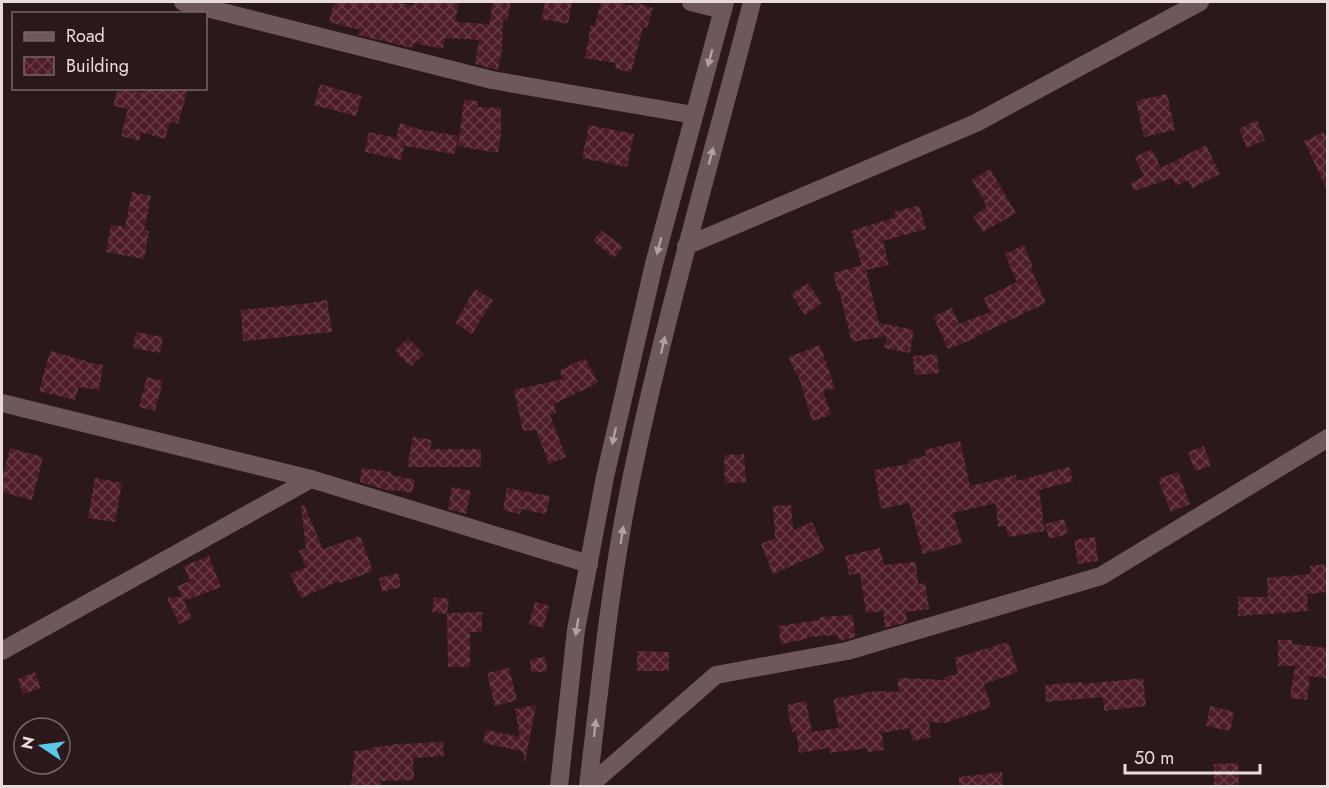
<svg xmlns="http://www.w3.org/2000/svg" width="1329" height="788" viewBox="0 0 1329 788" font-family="Jost,sans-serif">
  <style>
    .building { fill: url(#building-cross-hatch) }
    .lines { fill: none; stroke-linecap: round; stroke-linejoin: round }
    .minor { stroke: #6f585b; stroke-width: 18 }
    .secondary { stroke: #6f585b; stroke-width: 18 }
    .oneway { fill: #b2a0a2 }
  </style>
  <defs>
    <pattern id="building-cross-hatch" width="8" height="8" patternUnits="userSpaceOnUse" patternTransform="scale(1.5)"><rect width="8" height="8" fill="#4e1d28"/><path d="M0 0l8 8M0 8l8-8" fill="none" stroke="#683d47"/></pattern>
  </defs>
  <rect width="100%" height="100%" fill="#2b181b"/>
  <!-- building -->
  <g class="building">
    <polygon points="334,2 396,2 413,6 415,2 459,2 455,22 489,24 493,2 511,2 507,21 503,20 502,48 498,70 475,64 479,40 445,38 443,49 414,43 413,48 358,35 360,30 329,22"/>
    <polygon points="545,2 572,2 568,24 542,19"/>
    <polygon points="601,2 617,2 633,6 634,2 653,8 647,28 643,27 631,73 615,68 616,63 585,58 591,25 595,25"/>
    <polygon points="320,84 362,96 356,116 314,105"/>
    <polygon points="118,88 143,93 144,88 188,88 178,124 170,122 165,139 141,132 139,141 121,136 128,109 113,106"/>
    <polygon points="1167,94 1175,130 1144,137 1136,101"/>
    <polygon points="464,100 478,101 477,107 501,108 501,134 498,153 458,146"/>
    <polygon points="1257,120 1265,140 1247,148 1239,129"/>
    <polygon points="400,123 418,129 458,136 455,154 404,146 401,160 365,152 369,132 396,138"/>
    <polygon points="589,125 634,134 627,167 582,158"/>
    <polygon points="1324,132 1328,140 1328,192 1304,141"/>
    <polygon points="1206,145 1220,174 1192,188 1188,180 1176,186 1172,178 1134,191 1131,183 1144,176 1135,157 1152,149 1161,168"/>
    <polygon points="990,169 1016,213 983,232 973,216 987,207 972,180"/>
    <polygon points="132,192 151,196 144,230 149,231 144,259 106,252 111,225 125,227"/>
    <polygon points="919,205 926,229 883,241 889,265 866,270 879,323 914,330 910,353 884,348 887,336 852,342 839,291 838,292 833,273 862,265 851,231 896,217 894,212"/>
    <polygon points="601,230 623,247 614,258 593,241"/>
    <polygon points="1024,245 1033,268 1031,269 1046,303 977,336 978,337 948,349 933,316 952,308 959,324 990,312 984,298 1017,282 1005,254"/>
    <polygon points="808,283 822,303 805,315 791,294"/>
    <polygon points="475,289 493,300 472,334 455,323"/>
    <polygon points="327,300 332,332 243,341 241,310 304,304"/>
    <polygon points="136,332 163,337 160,353 133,348"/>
    <polygon points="408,338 424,354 411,367 395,351"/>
    <polygon points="820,345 835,388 823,391 831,415 812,421 798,374 796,375 789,357"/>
    <polygon points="50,351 86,361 85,362 103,365 99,390 79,387 75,400 39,391"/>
    <polygon points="937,354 939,373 915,375 913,356"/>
    <polygon points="585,358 598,383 554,404 556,413 550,415 566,457 549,464 536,430 523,431 514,390 563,379 559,371"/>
    <polygon points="147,377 163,381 155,411 139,407"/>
    <polygon points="413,437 432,440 430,449 481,449 481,467 407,467"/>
    <polygon points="960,441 970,486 1016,475 1017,481 1069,467 1073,481 1039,490 1045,531 1008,537 1006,526 998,527 996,503 953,513 962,543 923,554 909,503 881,509 874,470 909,464 908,460 926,456 925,450"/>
    <polygon points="1204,446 1211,466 1195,471 1188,452"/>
    <polygon points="10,448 43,457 32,500 2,492 2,479"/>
    <polygon points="744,454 746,482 725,483 724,455"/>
    <polygon points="362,468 391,472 391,475 415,480 412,493 394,490 393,492 360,482"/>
    <polygon points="1178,472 1190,504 1171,512 1158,479"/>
    <polygon points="95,478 122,483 115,522 88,518"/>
    <polygon points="452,487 471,491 466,514 448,509"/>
    <polygon points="507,488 550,496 546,514 521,509 520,514 503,510"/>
    <polygon points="304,505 323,549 360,536 373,571 340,583 339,581 301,598 290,574 306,567 299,551 306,548 301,506"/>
    <polygon points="791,505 793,530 812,522 825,551 773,574 761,544 775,538 773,506"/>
    <polygon points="1064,519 1068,534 1049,539 1045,524"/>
    <polygon points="1095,537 1098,561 1078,564 1074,540"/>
    <polygon points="880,548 884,565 916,562 918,584 925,583 929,609 906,612 907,622 885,628 883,611 866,613 860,573 849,575 845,556"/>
    <polygon points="209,556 221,587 184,601 192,618 179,624 167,598 182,597 177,586 190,581 184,566"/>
    <polygon points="1328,564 1328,592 1307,594 1308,611 1238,616 1238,597 1268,597 1267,578 1311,574 1310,566"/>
    <polygon points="398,573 401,587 382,592 379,578"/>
    <polygon points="434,597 449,599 447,614 432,612"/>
    <polygon points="535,602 549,606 543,628 529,624"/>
    <polygon points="482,612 482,632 470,632 470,667 448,667 447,613"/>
    <polygon points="853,615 855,637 839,641 838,635 807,637 807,639 781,644 778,626 820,620 820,617"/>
    <polygon points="1278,640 1292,640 1292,644 1328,648 1328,679 1310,676 1307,700 1290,698 1295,666 1278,666"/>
    <polygon points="1008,642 1018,672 984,684 991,707 945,723 929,722 931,737 912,741 910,728 882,733 884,750 868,752 867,748 830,753 829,748 799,753 796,731 792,732 787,705 806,701 812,732 839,728 833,699 876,691 898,692 898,678 945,680 944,677 958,674 955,658"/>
    <polygon points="637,651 669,652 669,671 637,671"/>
    <polygon points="545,657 547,671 531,673 530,659"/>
    <polygon points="509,668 517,700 495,706 487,673"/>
    <polygon points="35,672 41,688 23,694 18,679"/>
    <polygon points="1143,678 1146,706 1104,711 1103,697 1046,702 1045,685 1082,682 1083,684"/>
    <polygon points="536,705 525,762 522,751 483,743 486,730 520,737 515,709"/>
    <polygon points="1210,706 1234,712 1230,731 1206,726"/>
    <polygon points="443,742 444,756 413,758 414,780 381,781 380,786 351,786 355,751 371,750 371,748 397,744"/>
    <polygon points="1238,763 1239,785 1214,786 1214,764"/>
    <polygon points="1002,772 1003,786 959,786 959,777"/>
  </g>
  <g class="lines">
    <!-- minor -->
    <g class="minor">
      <polyline points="183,2 492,80 694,115"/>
      <polyline points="691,2 723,10"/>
      <polyline points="686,246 976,123 1200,2"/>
      <polyline points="2,403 311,479 589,564"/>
      <polyline points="2,651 311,479"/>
      <polyline points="589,786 716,675 847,651 1101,576 1328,438"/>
    </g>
    <!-- secondary -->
    <g class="secondary">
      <polyline points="559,786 576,630 605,477 654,264 725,2"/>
      <path d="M588,786C600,687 610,583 630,485C663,322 711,162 752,2"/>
    </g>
  </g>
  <!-- one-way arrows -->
  <defs><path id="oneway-solid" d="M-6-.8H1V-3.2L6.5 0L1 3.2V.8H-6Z" transform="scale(1.5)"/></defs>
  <g class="oneway">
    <use href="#oneway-solid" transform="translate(710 58) rotate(105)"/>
    <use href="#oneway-solid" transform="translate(711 156) rotate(-75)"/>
    <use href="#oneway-solid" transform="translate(659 246) rotate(105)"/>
    <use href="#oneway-solid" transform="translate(663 345) rotate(-77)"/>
    <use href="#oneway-solid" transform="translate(614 436) rotate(103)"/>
    <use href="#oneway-solid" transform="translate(622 535) rotate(-81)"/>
    <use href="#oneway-solid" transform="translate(577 627) rotate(99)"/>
    <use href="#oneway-solid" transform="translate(595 728) rotate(-83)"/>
  </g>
  <!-- border -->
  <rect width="1329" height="788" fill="none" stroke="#e9dbdc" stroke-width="6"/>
  <!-- legend -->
  <rect x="12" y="12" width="195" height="78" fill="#2b181b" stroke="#776668" stroke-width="1.5"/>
  <rect x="24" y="32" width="30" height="9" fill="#6f585b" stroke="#776668" stroke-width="1.5"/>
  <text x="66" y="42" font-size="18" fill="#e9dbdc">Road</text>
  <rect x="24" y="57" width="30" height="18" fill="url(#building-cross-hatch)" stroke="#776668" stroke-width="1.5"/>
  <text x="66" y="72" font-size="18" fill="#e9dbdc">Building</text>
  <!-- north arrow -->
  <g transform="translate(42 746) rotate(283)"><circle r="28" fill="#2b181b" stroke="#776668" stroke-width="1.5"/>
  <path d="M0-4.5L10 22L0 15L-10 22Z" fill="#5ac8e6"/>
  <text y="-9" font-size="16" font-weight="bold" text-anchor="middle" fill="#e9dbdc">N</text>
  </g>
  <!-- scale -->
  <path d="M1125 764v9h135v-9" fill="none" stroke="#e9dbdc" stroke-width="3"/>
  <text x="1134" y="764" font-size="18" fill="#e9dbdc" stroke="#2b181b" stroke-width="4.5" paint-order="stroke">50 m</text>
</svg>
